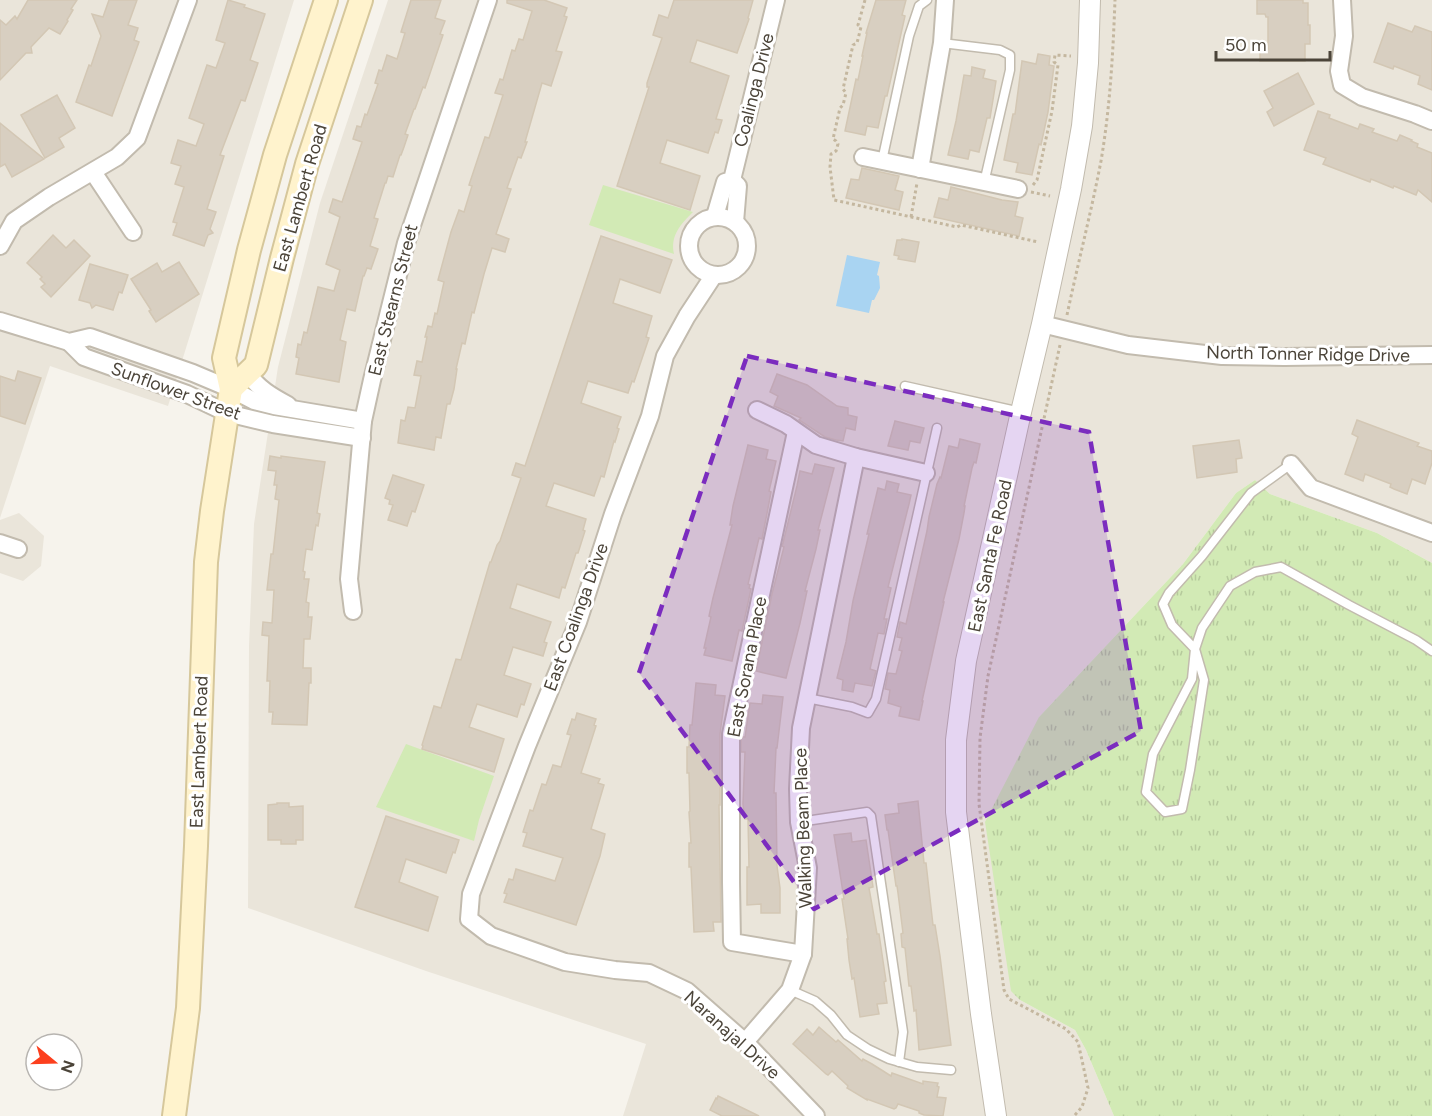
<svg xmlns="http://www.w3.org/2000/svg" width="1432" height="1116" viewBox="0 0 1432 1116" font-family="Figtree,sans-serif">
  <style>
    .residential { fill: #eae5da }
    .grass { fill: url(#grass-tufts) }
    .park { fill: #d2eab5 }
    .water { fill: #a9d4f2 }
    .building { fill: #d8cfc1; stroke: #d3c7b4; stroke-width: 1.5 }
    .lines { fill: none; stroke-linecap: round; stroke-linejoin: round }
    .service-casing { stroke: #c2bbae; stroke-width: 11 }
    .minor-casing { stroke: #c2bbae; stroke-width: 20 }
    .tertiary-casing { stroke: #c2bbae; stroke-width: 22 }
    .secondary-casing { stroke: #d6c79b; stroke-width: 26 }
    .path { stroke: #c4b79f; stroke-width: 3; stroke-dasharray: 3 3; stroke-linecap: butt }
    .service { stroke: #fff; stroke-width: 8 }
    .minor { stroke: #fff; stroke-width: 16 }
    .tertiary { stroke: #fff; stroke-width: 20 }
    .secondary { stroke: #fff3cd; stroke-width: 22 }
    .marked { fill: #7b2cbf; fill-opacity: 0.2; stroke: #7b2cbf; stroke-width: 4.5; stroke-dasharray: 12 8; stroke-linejoin: round }
    .labels { text-anchor: middle; stroke-width: 6; stroke-linejoin: round; paint-order: stroke }
    .street-label { font-size: 18px; fill: #4b4439; stroke: #fff }
  </style>
  <defs>
    <pattern id="grass-tufts" width="24" height="20" patternUnits="userSpaceOnUse" patternTransform="scale(1.5)"><rect width="24" height="20" fill="#d2eab5"/><path d="M3 7l-1-3M5 7V3M7 7l1-3M15 17l-1-3M17 17v-4M19 17l1-3" fill="none" stroke="#b6ca9c"/></pattern>
  </defs>
  <rect width="100%" height="100%" fill="#f6f3ec"/>
  <!-- residential -->
  <g class="residential">
    <polygon points="0,0 294,0 168,406 50,366 0,518"/>
    <polygon points="388,0 1432,0 1432,563 1377,533 1270,494 1255,480 1236,493 1183,564 1039,717 1020,1000 1075,1030 1086,1050 1114,1116 623,1116 646,1044 426,971 248,908 249,646 254,524 278,367 320,203"/>
    <polygon points="19,513 44,536 41,566 23,581 0,573 0,520"/>
  </g>
  <!-- grass -->
  <polygon class="grass" points="1255,480 1270,494 1377,533 1432,563 1432,1116 1114,1116 1086,1050 1075,1030 1020,1000 1011,991 985,822 1039,717 1183,564 1236,493"/>
  <!-- park -->
  <g class="park">
    <path d="M603,185L693,212C681,224 670,235 674,254L589,225Z"/>
    <polygon points="406,744 494,776 479,820 474,841 376,807"/>
  </g>
  <!-- water -->
  <polygon class="water" points="847,255 880,262 877,275 879,276 880,288 874,300 872,300 869,313 836,306"/>
  <!-- building -->
  <g class="building">
    <polygon points="28,0 77,0 71,9 73,10 67,20 68,21 60,34 49,28 31,47 32,53 26,53 0,80 0,20 6,25 15,16 17,19"/>
    <polygon points="109,0 137,0 128,25 138,28 134,40 139,42 112,116 76,102 89,65 91,66 101,36 92,14 103,17"/>
    <polygon points="228,0 245,5 244,7 265,14 250,60 258,63 245,101 241,100 220,155 224,156 207,209 216,212 210,229 213,233 208,235 204,246 173,235 177,223 173,222 184,187 175,184 181,166 171,163 178,140 196,146 204,124 189,118 207,65 216,68 225,43 216,40"/>
    <polygon points="411,0 441,0 435,18 445,21 440,34 443,35 425,88 423,87 415,109 414,109 405,134 408,135 404,147 401,155 400,155 393,177 388,176 386,183 385,183 374,218 378,219 370,246 378,249 371,269 367,268 364,276 363,276 355,311 347,309 340,340 346,342 339,382 296,374 299,358 296,357 298,344 301,345 304,332 307,333 318,287 334,291 340,270 326,264 340,217 329,212 333,199 342,202 362,142 353,139 357,126 361,127 365,114 367,115 378,84 375,83 379,70 382,71 387,55 397,59 405,33 401,32"/>
    <polygon points="507,0 544,0 567,8 564,16 567,17 556,51 562,52 551,86 542,83 525,142 527,142 521,158 518,157 507,188 511,189 496,234 509,239 505,252 492,248 484,274 474,313 472,312 465,344 462,343 456,369 457,369 454,389 450,404 447,404 441,438 436,437 434,450 398,443 401,420 405,421 408,407 415,408 421,376 414,375 417,361 422,362 427,337 425,337 428,326 432,327 435,313 437,314 444,282 438,280 451,232 459,210 464,212 472,186 469,185 485,137 489,138 503,95 495,93 500,79 503,80 512,50 515,51 519,39 523,40 532,11 507,3"/>
    <polygon points="674,0 753,0 748,18 749,19 737,53 697,40 690,62 729,76 716,119 722,120 718,133 715,132 708,153 667,140 660,163 700,176 690,210 617,186 649,87 647,87 647,83 662,38 653,35 659,15 668,18"/>
    <polygon points="876,0 906,0 902,15 905,16 887,96 885,96 878,128 867,126 865,135 845,131 856,79 858,80 863,56 862,56 867,33 866,33"/>
    <polygon points="1257,0 1303,0 1303,3 1308,3 1308,25 1310,25 1310,44 1305,44 1305,61 1260,61 1260,48 1268,49 1268,17 1266,17 1265,14 1257,14"/>
    <polygon points="1388,23 1412,32 1415,26 1432,32 1432,90 1418,84 1420,76 1394,66 1393,69 1374,62"/>
    <polygon points="1038,54 1050,56 1049,65 1054,66 1048,112 1041,145 1039,144 1032,175 1016,172 1018,163 1004,160 1013,114 1015,114 1022,61 1036,64"/>
    <polygon points="972,67 985,70 983,78 996,81 990,118 987,118 979,152 970,150 968,159 948,155 956,121 964,75 971,76"/>
    <polygon points="1298,73 1314,104 1274,126 1267,112 1273,108 1264,91"/>
    <polygon points="57,95 75,128 59,138 64,147 45,158 21,115"/>
    <polygon points="1318,111 1330,115 1329,118 1358,129 1360,124 1374,129 1372,132 1397,141 1400,135 1412,140 1411,141 1418,144 1417,147 1432,153 1432,202 1418,190 1416,195 1394,186 1393,188 1371,179 1370,182 1323,164 1326,158 1304,150"/>
    <polygon points="0,123 44,159 12,177 5,164 0,167"/>
    <polygon points="862,168 899,176 895,190 903,192 899,210 846,198 851,179 859,180"/>
    <polygon points="951,187 1002,200 1018,202 1015,216 1023,218 1019,236 934,217 939,198 948,200"/>
    <polygon points="53,235 66,248 74,240 90,256 51,297 41,287 45,284 40,279 42,277 27,263"/>
    <polygon points="601,236 672,260 660,293 620,279 613,303 652,316 646,337 649,338 634,382 632,381 628,393 588,381 581,403 621,417 617,428 619,429 615,442 614,441 604,477 601,476 594,496 554,483 546,506 586,519 583,530 585,531 578,553 576,553 565,588 562,587 559,598 517,584 510,608 551,622 544,642 547,643 543,656 513,647 504,675 531,684 524,705 521,704 517,717 477,704 469,727 504,739 494,772 422,749 423,746 422,745 434,706 441,708 456,659 461,660 490,562 491,562 497,545 500,541 521,478 512,475 516,463 525,466"/>
    <polygon points="902,239 919,242 915,262 898,259 899,256 894,255 897,240 902,240"/>
    <polygon points="179,262 199,294 156,322 149,311 151,310 131,279 157,263 162,272"/>
    <polygon points="90,264 128,275 122,293 119,292 113,310 96,305 92,308 90,303 79,300"/>
    <polygon points="18,371 41,378 25,424 0,416 0,376 15,381"/>
    <polygon points="777,374 807,385 837,406 848,408 848,415 857,417 855,430 846,428 843,441 836,440 825,437 799,420 801,418 774,406 778,396 770,392"/>
    <polygon points="1357,420 1419,443 1417,446 1432,451 1432,463 1425,484 1412,479 1407,494 1394,489 1390,487 1391,484 1365,474 1363,481 1345,474 1358,437 1352,434"/>
    <polygon points="895,421 924,428 920,443 910,441 908,450 888,446"/>
    <polygon points="960,439 980,444 976,463 974,462 972,468 964,506 965,506 964,513 959,539 943,602 944,602 922,701 923,701 919,720 899,716 901,707 888,703 890,690 885,689 888,673 896,674 902,651 899,650 902,638 897,637 900,622 906,624 927,531 929,517 937,484 940,477 941,478 949,446 958,448"/>
    <polygon points="1239,440 1242,458 1236,459 1237,472 1197,478 1193,446"/>
    <polygon points="748,445 768,450 766,459 776,461 769,491 771,492 769,503 762,539 759,538 748,584 750,585 749,588 751,589 742,631 739,630 732,661 704,655 706,648 704,648 711,617 709,616 713,598 732,525 730,525 733,506"/>
    <polygon points="270,456 281,458 281,456 325,462 317,513 320,514 318,526 316,525 312,550 306,549 303,571 305,572 304,579 309,579 306,602 309,603 308,617 312,617 310,639 304,639 303,668 311,668 311,683 309,683 307,725 272,724 273,712 269,712 270,681 267,681 269,636 262,635 263,622 272,623 274,590 267,590 271,554 273,554 279,500 275,499 277,485 274,485 276,471 268,470"/>
    <polygon points="815,464 834,468 818,530 820,530 816,549 805,591 807,591 800,623 786,678 756,671 772,594 784,547 782,546 783,543 797,486 800,471 812,474"/>
    <polygon points="393,475 424,485 415,512 412,511 407,526 388,520 393,505 389,504 390,500 385,498"/>
    <polygon points="887,481 899,484 897,492 911,495 909,504 888,587 891,588 884,619 887,619 884,634 878,633 870,669 876,671 872,686 855,683 853,692 842,690 843,680 837,678 846,642 853,601 869,534 867,534 878,488 885,490"/>
    <polygon points="696,683 716,685 715,695 725,696 720,734 720,805 719,805 721,922 713,922 714,931 694,932 691,867 689,867 689,843 691,843 689,812 690,811 689,773 687,773 687,747 689,747 690,725 692,725"/>
    <polygon points="763,695 783,697 777,748 776,748 774,793 776,793 777,866 780,888 780,913 761,913 761,904 747,905 747,867 749,867 748,819 745,819 743,804 745,752 741,752 741,737 745,737 750,703 762,704"/>
    <polygon points="577,713 596,719 594,725 596,726 581,773 600,779 598,783 604,785 591,829 605,834 600,856 576,925 504,902 507,894 504,893 509,879 513,880 516,869 555,881 563,858 523,846 527,833 523,832 530,810 533,811 542,784 546,785 553,765 561,767 571,735 567,734 572,719 575,720"/>
    <polygon points="918,801 924,863 926,863 933,925 935,925 940,956 951,1045 919,1050 916,1010 914,1011 911,986 909,986 905,948 902,947 901,934 903,933 898,893 897,886 896,886 888,830 887,830 885,815 899,813 898,804"/>
    <polygon points="277,803 289,803 289,807 303,806 303,840 296,840 296,844 281,844 281,840 268,840 268,805 277,804"/>
    <polygon points="386,816 459,840 455,853 453,852 446,873 406,859 399,882 438,897 428,931 355,907"/>
    <polygon points="851,833 852,842 866,840 873,887 869,888 877,934 879,934 886,981 884,982 887,1003 877,1004 879,1014 860,1017 854,978 852,979 849,960 847,939 848,939 842,899 844,899 834,835"/>
    <polygon points="819,1027 836,1042 838,1040 862,1061 863,1059 872,1064 891,1076 892,1073 923,1084 923,1081 938,1083 937,1086 939,1087 937,1097 946,1098 943,1116 924,1115 919,1113 919,1111 898,1104 896,1108 894,1109 867,1099 867,1100 847,1088 848,1086 832,1071 828,1075 826,1074 793,1044 807,1029 813,1035"/>
    <polygon points="718,1096 759,1116 722,1116 710,1110 716,1098 717,1099"/>
  </g>
  <g class="lines">
    <!-- service casing -->
    <g class="service-casing">
      <g id="service">
        <polyline points="942,43 1000,50 1010,55 1010,70 984,183"/>
        <polyline points="882,161 909,36 919,6 927,0"/>
        <polyline points="905,386 1021,412"/>
        <polyline points="1291,464 1251,493 1202,556 1169,593 1163,604 1172,625 1195,649 1204,680 1190,770 1182,809 1165,812 1146,792 1153,754 1192,679 1195,649 1202,628 1230,586 1255,572 1281,567 1349,605 1416,640 1432,651"/>
        <polyline points="807,698 852,707 868,713 876,699 937,428"/>
        <polyline points="799,822 867,812 871,816 903,1032 899,1062"/>
        <polyline points="790,990 815,1001 831,1015 847,1035 868,1049 889,1059 917,1067 951,1070"/>
      </g>
    </g>
    <!-- minor casing -->
    <g class="minor-casing">
      <g id="minor">
        <polyline points="1342,0 1344,36 1339,71 1342,85 1362,97 1415,114 1432,121"/>
        <polyline points="863,157 1018,189"/>
        <polyline points="920,169 942,43 945,0"/>
        <polyline points="93,172 133,232"/>
        <polyline points="732,180 738,186 735,222"/>
        <polyline points="715,216 725,182 732,180 776,0"/>
        <circle cx="718" cy="246" r="29"/>
        <polyline points="0,246 14,221 49,197 117,157 137,138 188,0"/>
        <polyline points="714,275 687,316 665,356 650,416 613,514 578,622 527,746 471,894 469,919 491,936 565,962 615,970 649,973 687,991 745,1042 816,1116"/>
        <polyline points="0,321 69,342 90,337 193,373 231,389 254,401 274,406 363,421"/>
        <polyline points="1042,324 1128,345 1222,356 1284,357 1432,355"/>
        <polyline points="69,342 84,357 187,394 227,413 273,424 362,438"/>
        <path d="M248,373C257,388 273,397 288,405"/>
        <polyline points="757,410 786,424 816,445 856,457 926,473"/>
        <polyline points="796,432 731,734 731,882 732,942 803,954"/>
        <polyline points="1291,464 1311,488 1432,533"/>
        <polyline points="0,543 18,549"/>
        <polyline points="353,611 349,579 363,421 372,380 406,243 488,0"/>
        <polyline points="745,1042 790,990 803,954 808,868 799,822 798,789 801,728 856,457"/>
      </g>
    </g>
    <!-- tertiary casing -->
    <g class="tertiary-casing">
      <polyline id="tertiary" points="996,1116 981,1014 956,812 956,740 966,661 1021,412 1042,324 1071,189 1082,126 1088,63 1090,0"/>
    </g>
    <!-- secondary casing -->
    <g class="secondary-casing">
      <g id="secondary">
        <polyline points="231,389 256,365 282,258 307,164 361,0"/>
        <polyline points="174,1116 188,1008 196,846 206,562 212,511 231,389 224,358 249,250 275,155 326,0"/>
      </g>
    </g>
    <!-- path -->
    <g class="path">
      <polyline points="865,0 858,25 861,27 857,43 853,45 843,89 846,93 843,105 840,108 833,139 836,141 838,144 836,151 831,154 830,167 834,200 957,227 961,225 1038,242"/>
      <polyline points="1033,185 1037,180 1052,111 1058,65 1054,62 1055,55 1071,56"/>
      <polyline points="1031,192 1050,196"/>
      <polyline points="911,217 917,183"/>
      <path d="M1067,315C1078,263 1091,213 1101,161C1110,108 1113,54 1115,0"/>
      <polyline points="1060,345 988,676 980,738 979,804 1004,990 1009,999 1066,1029 1078,1042 1088,1088 1082,1107 1074,1116"/>
    </g>
    <!-- service -->
    <use href="#service" class="service"/>
    <!-- minor -->
    <use href="#minor" class="minor"/>
    <!-- tertiary -->
    <use href="#tertiary" class="tertiary"/>
    <!-- secondary -->
    <use href="#secondary" class="secondary"/>
  </g>
  <!-- marked area -->
  <path class="marked" d="M747,356L1089,432L1141,731L814,909L639,673Z"/>
  <g class="labels">
    <!-- street labels -->
    <g class="street-label">
      <text transform="translate(754 90) rotate(-76)" y="6">Coalinga Drive</text>
      <text transform="translate(300 198) rotate(-74)" y="6">East Lambert Road</text>
      <text transform="translate(393 300) rotate(-76)" y="6">East Stearns Street</text>
      <text transform="translate(1308 354) rotate(1)" y="6">North Tonner Ridge Drive</text>
      <text transform="translate(176 391) rotate(20)" y="6">Sunflower Street</text>
      <text transform="translate(990 556) rotate(-78)" y="6">East Santa Fe Road</text>
      <text transform="translate(576 617) rotate(-70)" y="6">East Coalinga Drive</text>
      <text transform="translate(747 667) rotate(-79)" y="6">East Sorana Place</text>
      <text transform="translate(199 752) rotate(-88)" y="6">East Lambert Road</text>
      <text transform="translate(803 828) rotate(-92)" y="6">Walking Beam Place</text>
      <text transform="translate(732 1035) rotate(42)" y="6">Naranajal Drive</text>
    </g>
  </g>
  <!-- north arrow -->
  <g transform="translate(54 1062) rotate(109)"><circle r="28" fill="#ffffff" stroke="#b7b4b0" stroke-width="1.5"/>
  <path d="M0-4.5L10 22L0 15L-10 22Z" fill="#fc3f1d"/>
  <text y="-9" font-size="16" font-weight="bold" text-anchor="middle" fill="#4b4439">N</text>
  </g>
  <!-- scale -->
  <path d="M1216 51v9h114v-9" fill="none" stroke="#4b4439" stroke-width="3"/>
  <text x="1225" y="51" font-size="18" fill="#4b4439" stroke="#ffffff" stroke-width="4.5" paint-order="stroke">50 m</text>
</svg>
